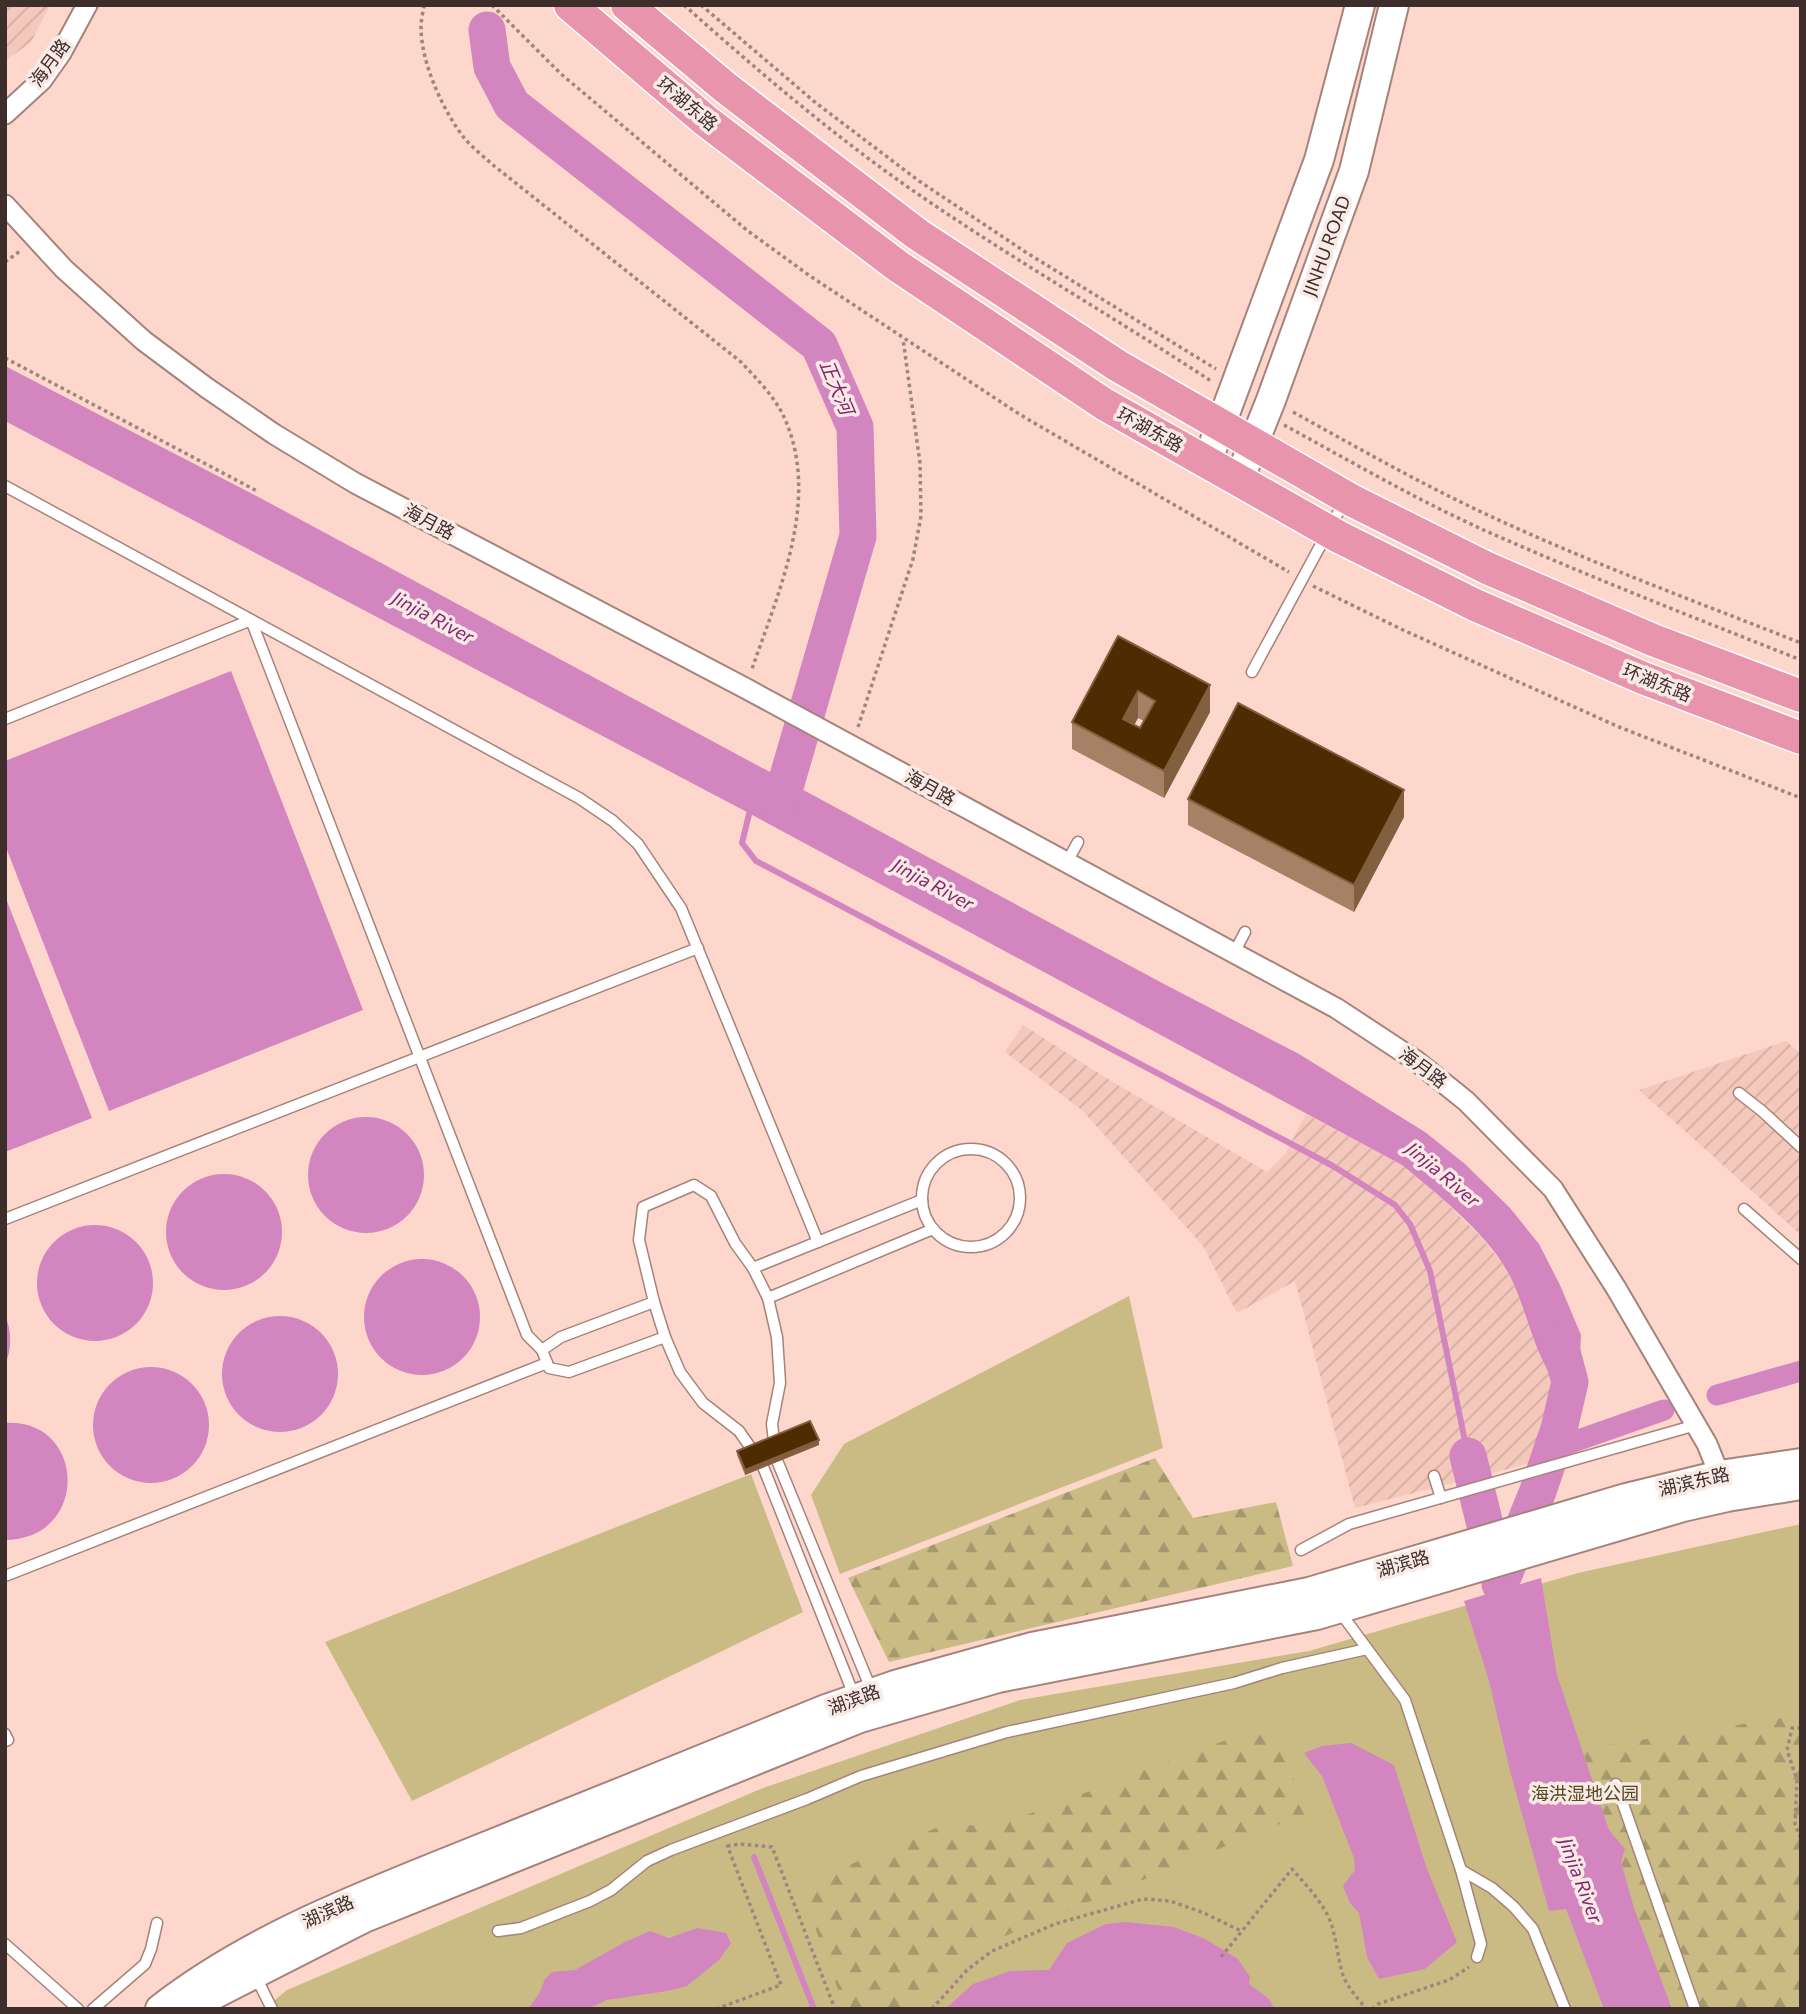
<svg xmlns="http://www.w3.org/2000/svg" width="1806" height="2014" viewBox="0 0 1806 2014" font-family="Commissioner,'Noto Sans SC',sans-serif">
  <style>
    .industrial { fill: url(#industrial-furrows) }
    .green { fill: #cabb85 }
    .forest { fill: url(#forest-firs) }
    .water { fill: #d385bf }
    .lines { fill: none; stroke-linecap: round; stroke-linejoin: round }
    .stream { stroke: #d385bf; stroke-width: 6 }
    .canal { stroke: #d385bf; stroke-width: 21 }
    .river { stroke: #d385bf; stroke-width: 37 }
    .service-casing { stroke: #a6837a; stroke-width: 13 }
    .minor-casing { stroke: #a6837a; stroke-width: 23 }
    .secondary-casing { stroke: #a6837a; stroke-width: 32 }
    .primary-casing { stroke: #fff; stroke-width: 35 }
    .path { stroke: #9f857e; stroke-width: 3.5; stroke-dasharray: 3.5 3.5; stroke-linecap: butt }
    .service { stroke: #fff; stroke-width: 10 }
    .minor { stroke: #fff; stroke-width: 19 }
    .secondary { stroke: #fff; stroke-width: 28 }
    .primary { stroke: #e994ad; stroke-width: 32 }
    .wall { fill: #a68166; fill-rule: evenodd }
    .shaded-wall { fill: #825f3e }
    .building { fill: #4e2b01; stroke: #825f3e; stroke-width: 2; fill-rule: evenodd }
    .labels { text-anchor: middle; stroke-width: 7; stroke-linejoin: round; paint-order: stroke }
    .street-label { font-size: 18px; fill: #3d2e2b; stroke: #f9eae5 }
    .park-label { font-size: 18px; fill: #53481f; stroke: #f9eae5 }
    .water-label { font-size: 19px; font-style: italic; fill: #832771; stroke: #f9eae5 }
  </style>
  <defs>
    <pattern id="industrial-furrows" width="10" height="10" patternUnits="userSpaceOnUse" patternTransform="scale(1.75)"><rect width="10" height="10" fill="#f5c8bc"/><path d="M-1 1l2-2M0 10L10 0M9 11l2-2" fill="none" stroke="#d3aca2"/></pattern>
    <pattern id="forest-firs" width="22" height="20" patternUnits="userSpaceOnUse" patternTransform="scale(1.75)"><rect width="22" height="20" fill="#cabb85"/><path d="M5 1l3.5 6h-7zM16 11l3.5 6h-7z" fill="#a5986d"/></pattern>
  </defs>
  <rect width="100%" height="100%" fill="#fdd7cc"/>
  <!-- industrial -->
  <g class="industrial">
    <polygon points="5,5 50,5 31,42 5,61"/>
    <polygon points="1023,1025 1111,1081 1267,1172 1285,1154 1306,1114 1402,1165 1438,1195 1480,1236 1505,1267 1522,1300 1537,1346 1554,1384 1545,1435 1565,1428 1574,1452 1355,1508 1295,1281 1237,1313 1203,1246 1083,1111 1005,1052"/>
    <polygon points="1786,1041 1801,1054 1801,1235 1639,1090"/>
  </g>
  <!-- green -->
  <g class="green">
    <polygon points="1129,1296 1163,1448 840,1574 811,1495 844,1444"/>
    <polygon points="751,1474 803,1612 412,1801 325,1642"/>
    <polygon points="1801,1524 1801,2009 264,2009 287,1990 763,1788 1020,1700 1309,1651 1578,1573"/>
  </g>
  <!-- forest -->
  <g class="forest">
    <polygon points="1155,1458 1193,1518 1276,1502 1293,1566 889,1662 848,1578"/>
    <polygon points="1801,1715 1801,2009 1672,2009 1634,1908 1621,1862 1625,1849 1609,1830 1582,1749"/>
    <polygon points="1272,1723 1307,1813 988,1943 937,1994 911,2009 845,2009 800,1886 950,1822 991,1828"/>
  </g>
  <!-- water -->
  <g class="water">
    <path d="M5,366L264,500L1164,984L1299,1054L1425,1132L1465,1164L1510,1208L1539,1244L1560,1285L1581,1335L1578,1391L1554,1384C1548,1371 1541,1358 1536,1345C1526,1319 1520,1293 1506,1269C1484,1231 1436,1193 1402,1165L743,810L5,421Z"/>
    <polygon points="231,671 363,1010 109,1111 5,845 5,761"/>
    <polygon points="5,896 92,1118 5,1152"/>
    <circle cx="366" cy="1175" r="58"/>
    <circle cx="224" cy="1232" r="58"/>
    <circle cx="95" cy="1283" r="58"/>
    <circle cx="422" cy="1317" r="58"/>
    <path d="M5,1315C12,1332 12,1348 5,1365Z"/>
    <circle cx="280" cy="1374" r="58"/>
    <circle cx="151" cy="1425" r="58"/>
    <path d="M5,1423C86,1418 91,1539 5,1540Z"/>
    <polygon points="1541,1578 1557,1675 1609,1830 1625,1849 1621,1862 1634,1908 1672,2009 1604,2009 1566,1909 1549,1911 1510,1771 1489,1681 1464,1601"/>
    <polygon points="1351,1743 1394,1765 1427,1869 1457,1942 1425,1969 1379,1979 1367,1957 1359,1913 1350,1903 1343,1886 1355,1870 1354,1858 1322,1776 1304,1753 1322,1746"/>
    <polygon points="1125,1922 1174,1927 1205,1939 1238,1959 1250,1977 1249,1984 1268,1998 1275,2009 945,2009 973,1984 1010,1971 1049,1970 1067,1943 1106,1924"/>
    <polygon points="697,1928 726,1933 731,1943 719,1960 687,1986 667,1991 607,2000 588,2009 528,2009 539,1994 545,1979 552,1972 575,1970 625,1942 650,1931 669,1938"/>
  </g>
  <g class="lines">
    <!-- stream -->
    <g class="stream">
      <polyline points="751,806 742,843 756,861 1333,1166 1395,1205 1410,1224 1430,1271 1468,1456"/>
      <polyline points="754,1857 814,2009"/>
    </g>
    <!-- canal -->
    <g class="canal">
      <polyline points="1717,1395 1801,1371"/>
      <polyline points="1553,1449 1664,1410"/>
    </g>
    <!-- river -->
    <g class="river">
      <polyline points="487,30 492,67 512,105 819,345 855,427 858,536 780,804"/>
      <polyline points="1468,1456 1497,1573"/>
      <polyline points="1500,1584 1538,1491 1559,1429 1570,1382 1559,1341"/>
    </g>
    <!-- service casing -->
    <g class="service-casing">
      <g id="service">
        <polyline points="5,486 579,798 613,821 638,844 681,908 818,1242"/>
        <polyline points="1252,672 1345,500"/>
        <polyline points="5,719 251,620 527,1335 542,1350"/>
        <polyline points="1067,862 1078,842"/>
        <polyline points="1234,953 1245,932"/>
        <polyline points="1739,1093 1762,1111 1801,1147"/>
        <circle cx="971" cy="1198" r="49"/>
        <polyline points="1744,1209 1801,1259"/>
        <polyline points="5,1219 698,948"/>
        <polyline points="753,1268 922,1200"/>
        <polyline points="768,1298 753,1268 735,1243 711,1196 694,1185 643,1207 639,1240 654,1302 561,1337 542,1350 549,1368 569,1372 665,1337 680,1372 703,1403 739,1431 762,1464 855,1698"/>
        <polyline points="654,1302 665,1337"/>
        <polyline points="1434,1476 1441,1498"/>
        <polyline points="1301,1550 1349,1524 1696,1425"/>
        <polyline points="5,1576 547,1363"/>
        <polyline points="1340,1612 1405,1700 1461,1870 1492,1888 1514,1907 1533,1929 1565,2009"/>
        <polyline points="871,1689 776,1458 772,1424 780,1383 777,1337 768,1298 933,1229"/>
        <polyline points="5,1734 8,1740 5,1741"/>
        <polyline points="1616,1784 1695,2009"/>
        <polyline points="1461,1870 1481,1944 1477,1957"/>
        <polyline points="498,1931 521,1928 590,1901 611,1890 647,1861 671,1850 807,1799 861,1776 1007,1732 1234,1683 1282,1668 1367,1649"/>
        <polyline points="5,1944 78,2009"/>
        <polyline points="255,1975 272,2009"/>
        <polyline points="93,2009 145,1964 151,1949 157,1923"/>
      </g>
    </g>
    <!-- minor casing -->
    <g class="minor-casing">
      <g id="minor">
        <polyline points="5,114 42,80 61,53 87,5"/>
        <polyline points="5,205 64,269 144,341 207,388 274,434 355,483 745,688 1234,953 1336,1008 1415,1060 1466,1101 1553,1189 1616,1288 1707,1444 1724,1486"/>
      </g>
    </g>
    <!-- secondary casing -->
    <g class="secondary-casing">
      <g id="secondary">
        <polyline points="1207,462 1319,160 1360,5"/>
        <polyline points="1239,480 1271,400 1354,171 1394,5"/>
        <path d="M160,2009C255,1935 371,1893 482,1848C597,1802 711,1756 826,1709L895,1685L1032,1647L1309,1592L1626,1498L1720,1475L1801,1463"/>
        <polyline points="193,2009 215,1994 364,1918 860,1718 998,1678 1317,1615 1683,1507 1727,1497 1801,1485"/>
      </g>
    </g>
    <!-- primary casing -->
    <g class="primary-casing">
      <g id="primary">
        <polyline points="570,5 706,121 899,267 1104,404 1339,537 1475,605 1643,678 1801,738"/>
        <polyline points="627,5 726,88 917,234 1118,366 1353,501 1487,568 1653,640 1801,696"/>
      </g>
    </g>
    <!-- path -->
    <g class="path">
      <path d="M424,5C423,12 421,20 421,27C421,63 443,111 465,139C473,148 484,157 493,165L741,362C756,378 772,394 782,413C823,495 779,590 752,669"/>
      <polyline points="492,5 561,74 748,231 810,276 1019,414 1289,572"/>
      <path d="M684,5C758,71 834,136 915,192C1012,259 1114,317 1211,381"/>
      <polyline points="701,5 816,103 919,181 1027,253 1216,369"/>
      <polyline points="5,262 20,251"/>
      <polyline points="5,358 257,491"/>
      <path d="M1293,412C1358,448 1423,485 1490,516C1591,563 1697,602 1801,643"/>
      <path d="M1284,425C1350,461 1417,500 1486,531C1590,577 1695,618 1801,660"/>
      <polyline points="1313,586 1403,630 1619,727 1801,798"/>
      <polyline points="858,727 913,559 921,516 920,463 903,339"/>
      <polyline points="1801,1728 1792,1728 1787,1750 1797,1780 1795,1824 1801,1839"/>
      <polyline points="727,1846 740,1844 772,1847 835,2009"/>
      <path d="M1221,1957L1292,1869C1305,1884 1320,1899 1329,1918C1336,1935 1337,1953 1342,1972C1346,1986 1357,1997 1366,2009"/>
      <polyline points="321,2008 321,2009"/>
      <polyline points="716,2009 781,1985 727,1845"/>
      <polyline points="932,2009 967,1970 992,1951 1055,1924 1143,1899 1170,1901 1204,1913 1241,1931"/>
      <polyline points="1372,2009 1378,2004 1449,1980 1469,1967"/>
    </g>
    <!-- service -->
    <use href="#service" class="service"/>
    <!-- minor -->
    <use href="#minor" class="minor"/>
    <!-- secondary -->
    <use href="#secondary" class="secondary"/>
    <!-- primary -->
    <use href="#primary" class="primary"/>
  </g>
  <!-- wall -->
  <g class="wall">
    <path d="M1118,636L1210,712L1164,798L1072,749V722ZM1138,718L1144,721L1140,728L1134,725Z"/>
    <polygon points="1188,799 1404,817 1354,912 1188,825"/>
    <polygon points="819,1445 745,1475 737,1455 737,1451"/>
  </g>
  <!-- shaded-wall -->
  <g class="shaded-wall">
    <polygon points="1210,685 1210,712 1164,798 1164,771"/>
    <polygon points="1138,691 1138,718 1123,746 1123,719"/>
    <polygon points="1404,790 1404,817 1354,912 1354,885"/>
    <polygon points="819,1440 819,1445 745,1475 745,1470"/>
  </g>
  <!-- building -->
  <g class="building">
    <path d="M1118,636L1210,685L1164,771L1072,722ZM1138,691L1155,701L1140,728L1123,719Z"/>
    <polygon points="1238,703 1404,790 1354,885 1188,799"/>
    <polygon points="810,1421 819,1440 745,1470 737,1451"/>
  </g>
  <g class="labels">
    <!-- street labels -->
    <g class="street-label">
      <text transform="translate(50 63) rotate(-54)" y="6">海月路</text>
      <text transform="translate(687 104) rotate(40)" y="6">环湖东路</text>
      <text transform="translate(1327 246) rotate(-70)" y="6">JINHU ROAD</text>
      <text transform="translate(1150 430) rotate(29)" y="6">环湖东路</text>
      <text transform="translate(429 522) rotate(28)" y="6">海月路</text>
      <text transform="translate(1657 683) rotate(22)" y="6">环湖东路</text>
      <text transform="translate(930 788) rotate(29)" y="6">海月路</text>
      <text transform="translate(1423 1068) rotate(37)" y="6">海月路</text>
      <text transform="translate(1694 1482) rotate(-13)" y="6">湖滨东路</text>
      <text transform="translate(1403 1564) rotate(-16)" y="6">湖滨路</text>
      <text transform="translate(854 1700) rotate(-20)" y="6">湖滨路</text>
      <text transform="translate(328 1912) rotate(-24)" y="6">湖滨路</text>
    </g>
    <!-- park labels -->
    <g class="park-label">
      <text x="1585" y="1800">海洪湿地公园</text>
    </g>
    <!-- water labels -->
    <g class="water-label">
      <text transform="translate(837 387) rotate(67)" y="7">正大河</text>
      <text transform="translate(433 617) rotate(28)" y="7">Jinjia River</text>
      <text transform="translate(933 884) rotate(28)" y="7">Jinjia River</text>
      <text transform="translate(1443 1174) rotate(40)" y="7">Jinjia River</text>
      <text transform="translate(1581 1880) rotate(69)" y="7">Jinjia River</text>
    </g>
  </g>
  <!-- border -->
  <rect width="1806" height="2014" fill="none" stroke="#3d2e2b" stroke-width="14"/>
</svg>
